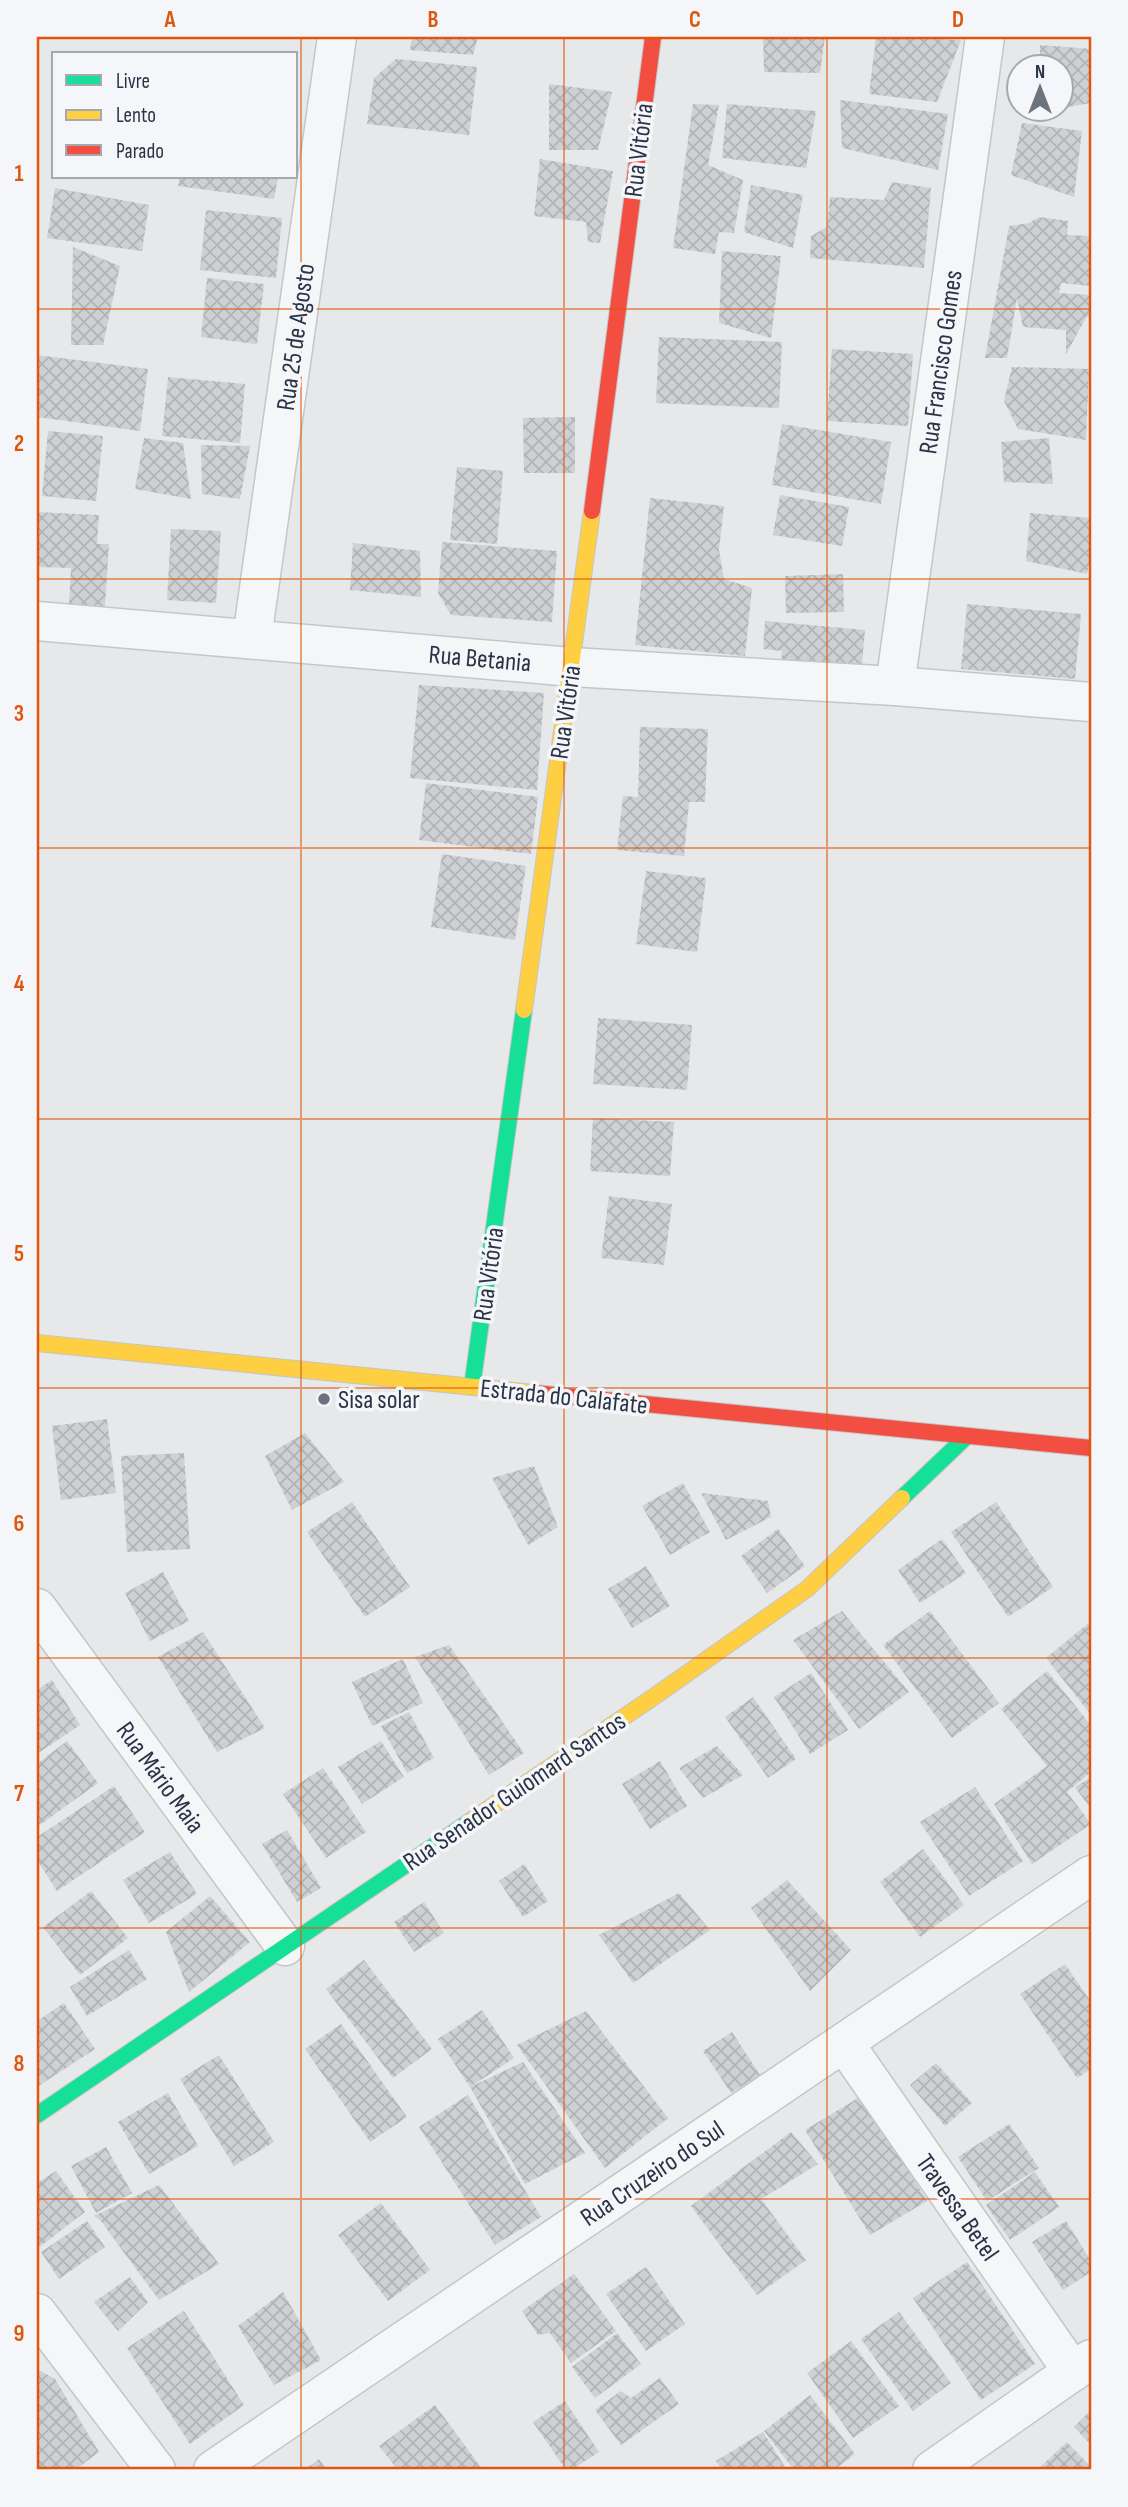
<svg xmlns="http://www.w3.org/2000/svg" width="1128" height="2507" viewBox="0 0 1128 2507" font-family="'Sofia Sans Condensed',sans-serif">
  <style>
    .building { fill: url(#building-cross-hatch) }
    .lines { fill: none; stroke-linecap: round; stroke-linejoin: round }
    .street-casing { stroke: #c4c6c8; stroke-width: 41 }
    .fast-casing { stroke: #c4c6c8; stroke-width: 18 }
    .slow-casing { stroke: #c4c6c8; stroke-width: 18 }
    .jam-casing { stroke: #c4c6c8; stroke-width: 18 }
    .street { stroke: #f5f6f7; stroke-width: 38 }
    .fast { stroke: #16e098; stroke-width: 16 }
    .slow { stroke: #ffcf43; stroke-width: 16 }
    .jam { stroke: #f24e42; stroke-width: 16 }
    .grid { fill: none; stroke: #df570f; stroke-width: 2; stroke-opacity: 0.55 }
    .poi-dot { fill: #6c737f; stroke: #f4f6f9; stroke-width: 2.5 }
    .labels { text-anchor: middle; stroke-width: 7; stroke-linejoin: round; paint-order: stroke }
    .street-label { font-size: 26px; fill: #2b3445; stroke: #f4f6f9 }
    .poi-label { font-size: 26px; fill: #2b3445; stroke: #f4f6f9; text-anchor: start }
    .neatline { fill: none; stroke: #df570f; stroke-width: 2.5 }
    .grid-label { font-size: 23px; text-anchor: middle; font-weight: bold; fill: #df570f }
  </style>
  <defs>
    <pattern id="building-cross-hatch" width="8" height="8" patternUnits="userSpaceOnUse" patternTransform="scale(1.75)"><rect width="8" height="8" fill="#ced0d3"/><path d="M0 0l8 8M0 8l8-8" fill="none" stroke="#b1b3b6"/></pattern>
  </defs>
  <rect width="100%" height="100%" fill="#e6e8ea"/>
  <!-- building -->
  <g class="building">
    <polygon points="412,37 478,37 473,55 410,50"/>
    <polygon points="763,37 825,37 820,73 764,72"/>
    <polygon points="876,37 961,40 937,102 869,94"/>
    <polygon points="1040,45 1091,49 1091,103 1062,108 1062,66 1040,66"/>
    <polygon points="396,59 477,67 469,135 367,124 374,78"/>
    <polygon points="549,84 612,92 598,150 549,150"/>
    <polygon points="840,100 948,114 938,170 842,148"/>
    <polygon points="693,104 719,105 708,165 743,180 734,233 719,232 715,254 673,248"/>
    <polygon points="727,104 816,111 806,168 722,158"/>
    <polygon points="1022,123 1082,131 1074,197 1011,175"/>
    <polygon points="540,159 613,171 600,243 588,242 586,222 534,216"/>
    <polygon points="180,177 278,177 274,199 178,186"/>
    <polygon points="892,182 931,188 924,268 810,258 811,236 827,227 830,197 884,200"/>
    <polygon points="751,185 803,195 793,248 744,232"/>
    <polygon points="55,188 149,205 142,251 47,238"/>
    <polygon points="206,210 282,218 276,278 200,270"/>
    <polygon points="1039,217 1068,221 1067,235 1091,236 1091,286 1061,283 1059,293 1091,295 1091,317 1087,316 1066,354 1066,330 1023,327 1017,298 1007,358 985,358 1009,226 1029,223"/>
    <polygon points="73,247 120,266 103,345 71,345"/>
    <polygon points="722,251 781,256 771,338 719,323"/>
    <polygon points="207,278 264,284 257,344 201,337"/>
    <polygon points="659,337 782,342 779,408 656,403"/>
    <polygon points="832,349 913,354 908,426 827,421"/>
    <polygon points="37,355 148,369 140,431 37,417"/>
    <polygon points="1012,367 1089,369 1086,440 1018,429 1004,401"/>
    <polygon points="168,377 245,384 240,443 162,436"/>
    <polygon points="575,417 575,473 524,473 523,418"/>
    <polygon points="782,424 891,442 881,504 772,485"/>
    <polygon points="48,431 103,436 96,501 42,496"/>
    <polygon points="144,438 183,443 191,499 135,489"/>
    <polygon points="1049,438 1053,484 1004,482 1001,442"/>
    <polygon points="201,445 250,446 240,499 202,494"/>
    <polygon points="457,467 503,471 497,544 450,540"/>
    <polygon points="780,495 849,507 842,546 773,535"/>
    <polygon points="650,498 724,506 719,550 724,579 752,588 745,656 635,645"/>
    <polygon points="37,512 99,515 97,544 109,544 105,606 69,604 71,568 37,567"/>
    <polygon points="1030,513 1091,518 1091,555 1087,574 1026,561"/>
    <polygon points="171,529 221,531 216,603 167,600"/>
    <polygon points="442,542 557,551 552,622 451,615 438,593"/>
    <polygon points="353,543 420,551 421,597 350,590"/>
    <polygon points="843,574 844,612 786,613 785,576"/>
    <polygon points="967,604 1081,614 1075,679 961,669"/>
    <polygon points="765,621 865,630 861,675 781,668 782,651 763,649"/>
    <polygon points="419,685 544,693 537,790 410,778"/>
    <polygon points="640,727 708,729 705,802 689,802 684,856 617,850 623,796 638,797"/>
    <polygon points="426,783 538,797 531,854 419,840"/>
    <polygon points="442,854 526,866 515,940 431,927"/>
    <polygon points="646,871 706,878 697,952 636,944"/>
    <polygon points="598,1018 692,1025 687,1090 593,1084"/>
    <polygon points="593,1118 674,1122 670,1176 590,1171"/>
    <polygon points="609,1196 672,1204 664,1265 601,1258"/>
    <polygon points="107,1419 116,1493 61,1500 52,1426"/>
    <polygon points="305,1433 344,1482 292,1510 265,1456"/>
    <polygon points="184,1453 190,1549 127,1552 121,1456"/>
    <polygon points="534,1466 558,1527 528,1545 492,1478"/>
    <polygon points="683,1483 710,1532 670,1555 642,1506"/>
    <polygon points="701,1493 768,1501 771,1517 726,1540"/>
    <polygon points="352,1502 410,1587 365,1617 307,1532"/>
    <polygon points="996,1502 1053,1587 1008,1617 951,1532"/>
    <polygon points="778,1529 805,1566 767,1593 741,1556"/>
    <polygon points="942,1539 966,1573 920,1603 898,1570"/>
    <polygon points="646,1566 670,1606 632,1628 608,1589"/>
    <polygon points="163,1572 189,1621 150,1641 125,1593"/>
    <polygon points="842,1611 909,1692 859,1729 793,1640"/>
    <polygon points="930,1611 999,1703 952,1738 883,1645"/>
    <polygon points="1091,1621 1091,1715 1046,1658"/>
    <polygon points="203,1632 265,1728 217,1752 158,1657"/>
    <polygon points="449,1645 524,1753 489,1775 415,1657"/>
    <polygon points="403,1659 423,1703 372,1726 352,1682"/>
    <polygon points="1047,1671 1091,1725 1091,1772 1067,1792 1091,1824 1032,1864 994,1804 1047,1766 1001,1709"/>
    <polygon points="811,1673 848,1730 810,1754 774,1697"/>
    <polygon points="52,1680 80,1725 37,1754 37,1690"/>
    <polygon points="753,1697 796,1759 768,1778 725,1717"/>
    <polygon points="409,1712 434,1758 407,1773 381,1726"/>
    <polygon points="67,1741 98,1783 37,1827 37,1764"/>
    <polygon points="381,1741 404,1777 362,1804 338,1767"/>
    <polygon points="717,1746 743,1775 703,1798 679,1768"/>
    <polygon points="660,1761 687,1806 650,1829 622,1784"/>
    <polygon points="323,1768 366,1832 326,1858 283,1794"/>
    <polygon points="1091,1777 1091,1809 1075,1787"/>
    <polygon points="114,1786 145,1832 57,1891 37,1860 37,1837"/>
    <polygon points="975,1787 1023,1861 969,1896 920,1822"/>
    <polygon points="287,1830 321,1888 297,1902 262,1844"/>
    <polygon points="923,1849 964,1905 920,1937 880,1882"/>
    <polygon points="170,1852 197,1894 149,1923 123,1880"/>
    <polygon points="524,1864 548,1901 523,1917 499,1881"/>
    <polygon points="787,1880 851,1950 810,1991 751,1908"/>
    <polygon points="91,1891 128,1938 80,1975 43,1927"/>
    <polygon points="679,1893 710,1930 633,1983 599,1935"/>
    <polygon points="210,1896 250,1942 189,1992 166,1932"/>
    <polygon points="424,1902 444,1933 414,1952 394,1922"/>
    <polygon points="129,1950 147,1979 87,2016 70,1987"/>
    <polygon points="364,1960 432,2049 393,2078 326,1989"/>
    <polygon points="1065,1964 1091,2002 1091,2069 1077,2078 1020,1994"/>
    <polygon points="64,2003 95,2049 37,2087 37,2021"/>
    <polygon points="482,2010 514,2058 470,2087 523,2062 585,2153 525,2184 470,2087 438,2039"/>
    <polygon points="586,2011 668,2118 605,2168 517,2045"/>
    <polygon points="341,2024 407,2117 370,2142 305,2049"/>
    <polygon points="732,2032 760,2075 731,2093 703,2051"/>
    <polygon points="219,2055 274,2142 234,2166 180,2079"/>
    <polygon points="936,2063 972,2103 945,2126 910,2085"/>
    <polygon points="168,2093 198,2146 149,2174 118,2122"/>
    <polygon points="468,2095 541,2217 495,2245 419,2127"/>
    <polygon points="863,2095 927,2201 870,2235 805,2130"/>
    <polygon points="1009,2124 1039,2168 987,2201 958,2157"/>
    <polygon points="791,2132 818,2164 761,2199 806,2260 757,2295 691,2206"/>
    <polygon points="106,2147 132,2193 96,2213 71,2166"/>
    <polygon points="56,2171 85,2212 37,2249 37,2183"/>
    <polygon points="1035,2172 1059,2207 1010,2240 986,2205"/>
    <polygon points="159,2185 219,2264 159,2300 100,2220 94,2216"/>
    <polygon points="381,2203 430,2270 388,2301 338,2235"/>
    <polygon points="87,2221 105,2247 59,2279 41,2252"/>
    <polygon points="1066,2221 1091,2261 1091,2272 1063,2290 1032,2242"/>
    <polygon points="967,2262 1035,2364 981,2400 913,2298"/>
    <polygon points="646,2267 685,2324 646,2351 606,2294"/>
    <polygon points="574,2274 616,2331 571,2363 550,2333 538,2335 522,2311"/>
    <polygon points="130,2277 148,2302 118,2331 94,2302"/>
    <polygon points="283,2292 321,2360 274,2385 238,2326"/>
    <polygon points="184,2311 244,2405 190,2444 127,2348"/>
    <polygon points="899,2312 951,2383 913,2411 861,2339"/>
    <polygon points="617,2333 641,2364 595,2398 572,2367"/>
    <polygon points="851,2341 899,2406 853,2438 807,2373"/>
    <polygon points="37,2369 55,2379 99,2452 75,2470 37,2470"/>
    <polygon points="660,2378 679,2404 621,2445 595,2410 621,2391 631,2398"/>
    <polygon points="810,2395 855,2454 834,2470 794,2470 764,2431"/>
    <polygon points="565,2401 599,2452 571,2470 566,2470 533,2422"/>
    <polygon points="435,2405 483,2470 398,2470 379,2446"/>
    <polygon points="1091,2410 1091,2445 1074,2427"/>
    <polygon points="763,2432 787,2470 722,2470 716,2461"/>
    <polygon points="1067,2442 1091,2467 1091,2470 1037,2470"/>
    <polygon points="319,2459 327,2470 304,2470"/>
  </g>
  <g class="lines">
    <!-- street casing -->
    <g class="street-casing">
      <g id="street">
        <polyline points="37,621 572,667 895,686 1091,702"/>
        <polyline points="252,638 337,37"/>
        <polyline points="895,686 985,37"/>
        <polyline points="37,1608 285,1946"/>
        <polyline points="844,2043 1073,2372"/>
        <polyline points="37,2313 156,2470"/>
        <polyline points="213,2470 1091,1875"/>
        <polyline points="932,2470 1091,2359"/>
      </g>
    </g>
    <!-- fast casing -->
    <g class="fast-casing">
      <g id="fast">
        <polyline points="472,1387 524,1010"/>
        <polyline points="902,1498 967,1436"/>
        <polyline points="37,2115 469,1822"/>
      </g>
    </g>
    <!-- slow casing -->
    <g class="slow-casing">
      <g id="slow">
        <polyline points="524,1010 592,511"/>
        <polyline points="37,1343 534,1393"/>
        <polyline points="469,1822 655,1696 807,1589 902,1498"/>
      </g>
    </g>
    <!-- jam casing -->
    <g class="jam-casing">
      <g id="jam">
        <polyline points="592,511 653,37"/>
        <polyline points="534,1393 1091,1448"/>
      </g>
    </g>
    <!-- street -->
    <use href="#street" class="street"/>
    <!-- fast -->
    <use href="#fast" class="fast"/>
    <!-- slow -->
    <use href="#slow" class="slow"/>
    <!-- jam -->
    <use href="#jam" class="jam"/>
  </g>
  <!-- grid -->
  <path class="grid" d="M301,37V2470M564,37V2470M827,37V2470M37,309H1091M37,579H1091M37,848H1091M37,1119H1091M37,1388H1091M37,1658H1091M37,1928H1091M37,2199H1091"/>
  <!-- markers -->
  <circle class="poi-dot" cx="324" cy="1399" r="7"/>
  <g class="labels">
    <!-- street labels -->
    <g class="street-label">
      <text transform="translate(638 150) rotate(-83)" y="9">Rua Vitória</text>
      <text transform="translate(295 337) rotate(-82)" y="9">Rua 25 de Agosto</text>
      <text transform="translate(940 362) rotate(-82)" y="9">Rua Francisco Gomes</text>
      <text transform="translate(480 658) rotate(5)" y="9">Rua Betania</text>
      <text transform="translate(565 712) rotate(-82)" y="9">Rua Vitória</text>
      <text transform="translate(488 1274) rotate(-82)" y="9">Rua Vitória</text>
      <text transform="translate(564 1396) rotate(6)" y="9">Estrada do Calafate</text>
      <text transform="translate(161 1777) rotate(54)" y="9">Rua Mário Maia</text>
      <text transform="translate(514 1791) rotate(-34)" y="9">Rua Senador Guiomard Santos</text>
      <text transform="translate(652 2173) rotate(-34)" y="9">Rua Cruzeiro do Sul</text>
      <text transform="translate(958 2207) rotate(55)" y="9">Travessa Betel</text>
    </g>
    <!-- poi labels -->
    <g class="poi-label">
      <text x="338" y="1408">Sisa solar</text>
    </g>
  </g>
  <!-- border -->
  <rect width="1128" height="2507" fill="none" stroke="#f4f6f9" stroke-width="77"/>
  <!-- legend -->
  <rect x="52" y="52" width="245" height="126" fill="#f4f6f9" stroke="#a4a8b1" stroke-width="2"/>
  <rect x="66" y="75" width="35" height="10" fill="#16e098" stroke="#a4a8b1" stroke-width="2"/>
  <text x="116" y="88" font-size="21" fill="#2b3445">Livre</text>
  <rect x="66" y="110" width="35" height="10" fill="#ffcf43" stroke="#a4a8b1" stroke-width="2"/>
  <text x="116" y="122" font-size="21" fill="#2b3445">Lento</text>
  <rect x="66" y="145" width="35" height="10" fill="#f24e42" stroke="#a4a8b1" stroke-width="2"/>
  <text x="116" y="158" font-size="21" fill="#2b3445">Parado</text>
  <!-- north arrow -->
  <g transform="translate(1040 88)"><circle r="33" fill="#f4f6f9" stroke="#a4a8b1" stroke-width="2"/>
  <path d="M0-5L12 26L0 18L-12 26Z" fill="#6c737f"/>
  <text y="-10" font-size="19" font-weight="bold" text-anchor="middle" fill="#2b3445">N</text>
  </g>
  <rect x="38" y="38" width="1052" height="2430" class="neatline"/>
  <g class="grid-label">
    <text x="170" y="27">A</text>
    <text x="433" y="27">B</text>
    <text x="695" y="27">C</text>
    <text x="958" y="27">D</text>
    <text x="19" y="181">1</text>
    <text x="19" y="451">2</text>
    <text x="19" y="721">3</text>
    <text x="19" y="991">4</text>
    <text x="19" y="1261">5</text>
    <text x="19" y="1531">6</text>
    <text x="19" y="1801">7</text>
    <text x="19" y="2071">8</text>
    <text x="19" y="2341">9</text>
  </g>
</svg>
